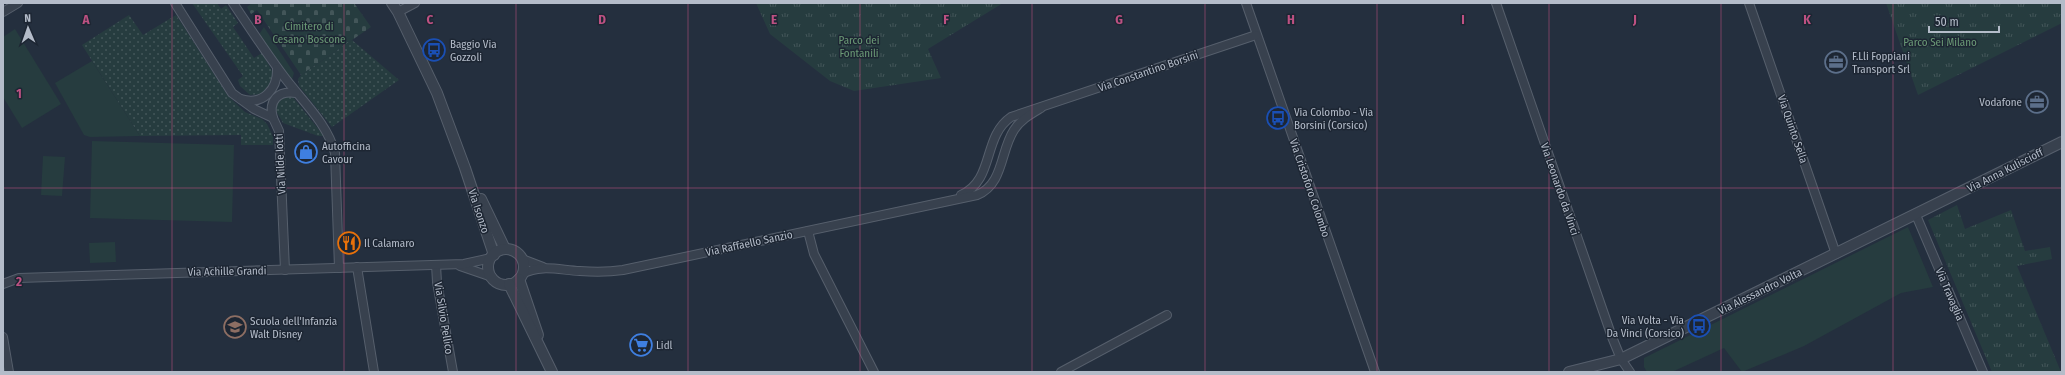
<svg xmlns="http://www.w3.org/2000/svg" width="2065" height="375" viewBox="0 0 2065 375" font-family="'Fira Sans Condensed',sans-serif">
  <style>
    .grass { fill: #263c3f }
    .cemetery { fill: url(#cemetery-stones) }
    .park { fill: url(#park-tufts) }
    .garden { fill: url(#garden-dots) }
    .lines { fill: none; stroke-linecap: round; stroke-linejoin: round }
    .minor-casing { stroke: #565f6c; stroke-width: 10 }
    .tertiary-casing { stroke: #565f6c; stroke-width: 12 }
    .minor { stroke: #38414e; stroke-width: 8 }
    .tertiary { stroke: #38414e; stroke-width: 10 }
    .grid { fill: none; stroke: #bd5182; stroke-width: 1; stroke-opacity: 0.55 }
    .labels { text-anchor: middle; stroke-width: 3; stroke-linejoin: round; paint-order: stroke }
    .park-label { font-size: 11px; fill: #6b9a76; stroke: #1d2633 }
    .poi-label { font-size: 11px; fill: #b4bcc9; stroke: #1d2633; text-anchor: start }
    .street-label { font-size: 11px; fill: #b4bcc9; stroke: #1d2633 }
    .grid-label { font-size: 13px; text-anchor: middle; font-weight: bold; fill: #bd5182; stroke: #1d2633; stroke-width: 3; stroke-linejoin: round; paint-order: stroke }
  </style>
  <defs>
    <pattern id="cemetery-stones" width="16" height="16" patternUnits="userSpaceOnUse"><rect width="16" height="16" fill="#263c3f"/><path d="M2 7V4a2 2 0 0 1 4 0v3zM10 15v-3a2 2 0 0 1 4 0v3z" fill="#435659"/></pattern>
    <pattern id="park-tufts" width="24" height="20" patternUnits="userSpaceOnUse"><rect width="24" height="20" fill="#263c3f"/><path d="M3 7l-1-3M5 7V3M7 7l1-3M15 17l-1-3M17 17v-4M19 17l1-3" fill="none" stroke="#435659"/></pattern>
    <pattern id="garden-dots" width="8" height="8" patternUnits="userSpaceOnUse"><rect width="8" height="8" fill="#263c3f"/><path d="M2 2h.1M6 6h.1" fill="none" stroke="#435659" stroke-width="1.8" stroke-linecap="round"/></pattern>
  </defs>
  <rect width="100%" height="100%" fill="#242f3e"/>
  <!-- grass -->
  <g class="grass">
    <polygon points="264,27 294,73 292,80 293,85 260,37 260,33"/>
    <polygon points="15,29 61,104 22,128 3,97 3,37"/>
    <polygon points="92,61 140,136 90,137 84,135 55,83"/>
    <polygon points="92,141 234,145 232,222 90,218"/>
    <polygon points="43,156 65,157 62,196 41,195"/>
    <polygon points="1908,227 1933,287 1901,293 1804,346 1742,372 1724,348 1672,372 1647,372 1644,367 1644,358"/>
    <polygon points="115,242 116,262 90,263 89,243"/>
  </g>
  <!-- cemetery -->
  <polygon class="cemetery" points="252,3 354,3 371,27 301,75 257,10 251,14 247,7"/>
  <!-- park -->
  <g class="park">
    <polygon points="756,3 1003,3 928,49 941,78 854,91 830,81 770,34"/>
    <polygon points="1886,3 2062,3 2062,23 1918,95"/>
    <polygon points="1957,205 1965,229 2011,210 2025,251 2050,247 2052,259 2017,266 2061,372 1992,372 1928,220"/>
  </g>
  <!-- garden -->
  <g class="garden">
    <polygon points="192,3 217,3 221,9 226,5 238,23 233,27 254,58 262,53 272,71 272,84 263,94 250,95 240,86 238,80 243,76"/>
    <polygon points="129,15 143,35 176,15 228,96 245,112 262,119 267,124 273,136 273,145 241,145 241,135 140,136 82,45"/>
    <polygon points="352,40 399,80 332,127 299,86 298,79 301,75"/>
    <polygon points="285,96 292,96 324,136 318,136 283,123 275,109 277,101"/>
  </g>
  <g class="lines">
    <!-- minor casing -->
    <g class="minor-casing">
      <g id="minor">
        <polyline points="175,3 232,93 254,109 273,118 279,131 285,270"/>
        <path d="M233,3C249,27 265,51 282,74C300,99 327,122 335,153L339,268"/>
        <polyline points="1246,3 1375,372"/>
        <polyline points="1496,3 1612,337 1621,359 1630,372"/>
        <polyline points="1749,3 1836,254"/>
        <polyline points="3,12 18,3"/>
        <polyline points="398,12 415,3"/>
        <path d="M241,99C263,106 278,89 277,68"/>
        <path d="M273,118C268,101 278,90 296,93"/>
        <path d="M961,195C995,180 982,137 1011,117L1256,35"/>
        <polyline points="1916,215 1983,372"/>
        <polyline points="808,231 814,254 874,372"/>
        <polyline points="522,259 543,267"/>
        <polyline points="436,265 437,282 453,372"/>
        <polyline points="460,266 492,277"/>
        <polyline points="357,267 374,372"/>
        <path d="M522,274C541,264 559,270 580,271C594,272 609,272 623,270L977,195C1004,184 1000,151 1014,130C1020,120 1031,114 1041,108"/>
        <polyline points="3,284 19,278 464,264 491,258"/>
        <polyline points="3,337 9,372"/>
        <polyline points="1061,372 1167,315"/>
      </g>
    </g>
    <!-- tertiary casing -->
    <g class="tertiary-casing">
      <g id="tertiary">
        <polyline points="392,3 398,12 437,93 465,168 494,255"/>
        <polyline points="481,199 505,249"/>
        <circle cx="506" cy="267" r="18"/>
        <polyline points="519,279 538,335"/>
        <polyline points="509,284 552,372"/>
        <polyline points="1569,372 1621,359 2062,142"/>
      </g>
    </g>
    <!-- minor -->
    <use href="#minor" class="minor"/>
    <!-- tertiary -->
    <use href="#tertiary" class="tertiary"/>
  </g>
  <!-- grid -->
  <path class="grid" d="M172,3V372M344,3V372M516,3V372M688,3V372M860,3V372M1032,3V372M1205,3V372M1377,3V372M1549,3V372M1721,3V372M1893,3V372M3,188H2062"/>
  <!-- icons -->
  <defs>
    <g id="bus-ring" transform="scale(1.15)"><circle r="9.5" fill="#1d2633" stroke="#1a4fb4" stroke-width="1.5"/><path d="M-5-6H5V4H4V6H2V4H-2V6H-4V4H-5ZM-3.5-4V0h7V-4ZM-3.5 1.2v1.5H-2V1.2ZM2 1.2v1.5H3.5V1.2Z" fill="#1a4fb4"/></g>
    <g id="office-ring" transform="scale(1.15)"><circle r="9.5" fill="#1d2633" stroke="#5c6f8a" stroke-width="1.5"/><path d="M-6-3h4V-5.5h4V-3h4V5H-6ZM-1-4.5V-3h2v-1.5ZM-6 0V1H6V0Z" fill="#5c6f8a"/></g>
    <g id="shop-ring" transform="scale(1.15)"><circle r="9.5" fill="#1d2633" stroke="#3f7fe0" stroke-width="1.5"/><path d="M-5-2.5h2.3a2.7 3.5 0 0 1 5.4 0H5L5.5 6h-11ZM-1.5-2.5h3a1.5 2.3 0 0 0-3 0Z" fill="#3f7fe0"/></g>
    <g id="restaurant-ring" transform="scale(1.15)"><circle r="9.5" fill="#1d2633" stroke="#e8710a" stroke-width="1.5"/><path d="M-5-6h1v4h1v-4h1v4h1v-4h1v5L-1.5 .5V6h-2V.5L-5-1ZM5-6V6H3V1.5H1.5Q1.5-4 5-6Z" fill="#e8710a"/></g>
    <g id="school-ring" transform="scale(1.15)"><circle r="9.5" fill="#1d2633" stroke="#8d6e63" stroke-width="1.5"/><path d="M0-5L7-2L0 1L-7-2ZM-4 1L0 2.5L4 1V4Q0 6-4 4Z" fill="#8d6e63"/></g>
    <g id="supermarket-ring" transform="scale(1.15)"><circle r="9.5" fill="#1d2633" stroke="#3f7fe0" stroke-width="1.5"/><path d="M-6-5.5h2.5l.6 2H6L4.5 2H-2.5L-4.4-4H-6ZM-1.5 3.2a1.3 1.3 0 1 0 .1 0ZM3 3.2a1.3 1.3 0 1 0 .1 0Z" fill="#3f7fe0"/></g>
  </defs>
  <g fill-rule="evenodd">
    <use href="#bus-ring" x="434" y="50"/>
    <use href="#office-ring" x="1836" y="62"/>
    <use href="#office-ring" x="2037" y="102"/>
    <use href="#bus-ring" x="1278" y="118"/>
    <use href="#shop-ring" x="306" y="152"/>
    <use href="#restaurant-ring" x="349" y="243"/>
    <use href="#bus-ring" x="1699" y="326"/>
    <use href="#school-ring" x="235" y="327"/>
    <use href="#supermarket-ring" x="641" y="345"/>
  </g>
  <g class="labels">
    <!-- park labels -->
    <g class="park-label">
      <text x="309" y="30">Cimitero di<tspan x="309" dy="13">Cesano Boscone</tspan></text>
      <text x="859" y="44">Parco dei<tspan x="859" dy="13">Fontanili</tspan></text>
      <text x="1940" y="46">Parco Sei Milano</text>
    </g>
    <!-- poi labels -->
    <g class="poi-label">
      <text x="450" y="48">Baggio Via<tspan x="450" dy="13">Gozzoli</tspan></text>
      <text x="1852" y="60">F.Lli Foppiani<tspan x="1852" dy="13">Transport Srl</tspan></text>
      <text x="2022" y="106" text-anchor="end">Vodafone</text>
      <text x="1294" y="116">Via Colombo - Via<tspan x="1294" dy="13">Borsini (Corsico)</tspan></text>
      <text x="322" y="150">Autofficina<tspan x="322" dy="13">Cavour</tspan></text>
      <text x="364" y="247">Il Calamaro</text>
      <text x="1684" y="324" text-anchor="end">Via Volta - Via<tspan x="1684" dy="13">Da Vinci (Corsico)</tspan></text>
      <text x="250" y="325">Scuola dell'Infanzia<tspan x="250" dy="13">Walt Disney</tspan></text>
      <text x="656" y="349">Lidl</text>
    </g>
    <!-- street labels -->
    <g class="street-label">
      <text transform="translate(1148 71) rotate(-19)" y="4">Via Constantino Borsini</text>
      <text transform="translate(1793 129) rotate(71)" y="4">Via Quinto Sella</text>
      <text transform="translate(280 164) rotate(-93)" y="4">Via Nilde Iotti</text>
      <text transform="translate(2005 170) rotate(-27)" y="4">Via Anna Kuliscioff</text>
      <text transform="translate(1310 188) rotate(71)" y="4">Via Cristoforo Colombo</text>
      <text transform="translate(1560 189) rotate(71)" y="4">Via Leonardo da Vinci</text>
      <text transform="translate(479 211) rotate(72)" y="4">Via Isonzo</text>
      <text transform="translate(749 243) rotate(-12)" y="4">Via Raffaello Sanzio</text>
      <text transform="translate(227 271) rotate(-1)" y="4">Via Achille Grandi</text>
      <text transform="translate(1760 291) rotate(-26)" y="4">Via Alessandro Volta</text>
      <text transform="translate(1950 294) rotate(67)" y="4">Via Travaglia</text>
      <text transform="translate(444 318) rotate(81)" y="4">Via Silvio Pellico</text>
    </g>
  </g>
  <g class="grid-label">
    <text x="86" y="24">A</text>
    <text x="258" y="24">B</text>
    <text x="430" y="24">C</text>
    <text x="602" y="24">D</text>
    <text x="774" y="24">E</text>
    <text x="946" y="24">F</text>
    <text x="1119" y="24">G</text>
    <text x="1291" y="24">H</text>
    <text x="1463" y="24">I</text>
    <text x="1635" y="24">J</text>
    <text x="1807" y="24">K</text>
    <text x="19" y="98">1</text>
    <text x="19" y="286">2</text>
  </g>
  <!-- border -->
  <rect width="2065" height="375" fill="none" stroke="#b4bcc9" stroke-width="8"/>
  <!-- north arrow -->
  <g transform="translate(28 28) rotate(358)" stroke="#1d2633" stroke-width="3" paint-order="stroke">
  <path d="M0-3L7 15L0 10L-7 15Z" fill="#b4bcc9"/>
  <text y="-6" font-size="11" font-weight="bold" text-anchor="middle" fill="#b4bcc9">N</text>
  </g>
  <!-- scale -->
  <path d="M1929 26v6h70v-6" fill="none" stroke="#b4bcc9" stroke-width="2"/>
  <text x="1935" y="26" font-size="12" fill="#b4bcc9" stroke="#1d2633" stroke-width="3" paint-order="stroke">50 m</text>
</svg>
